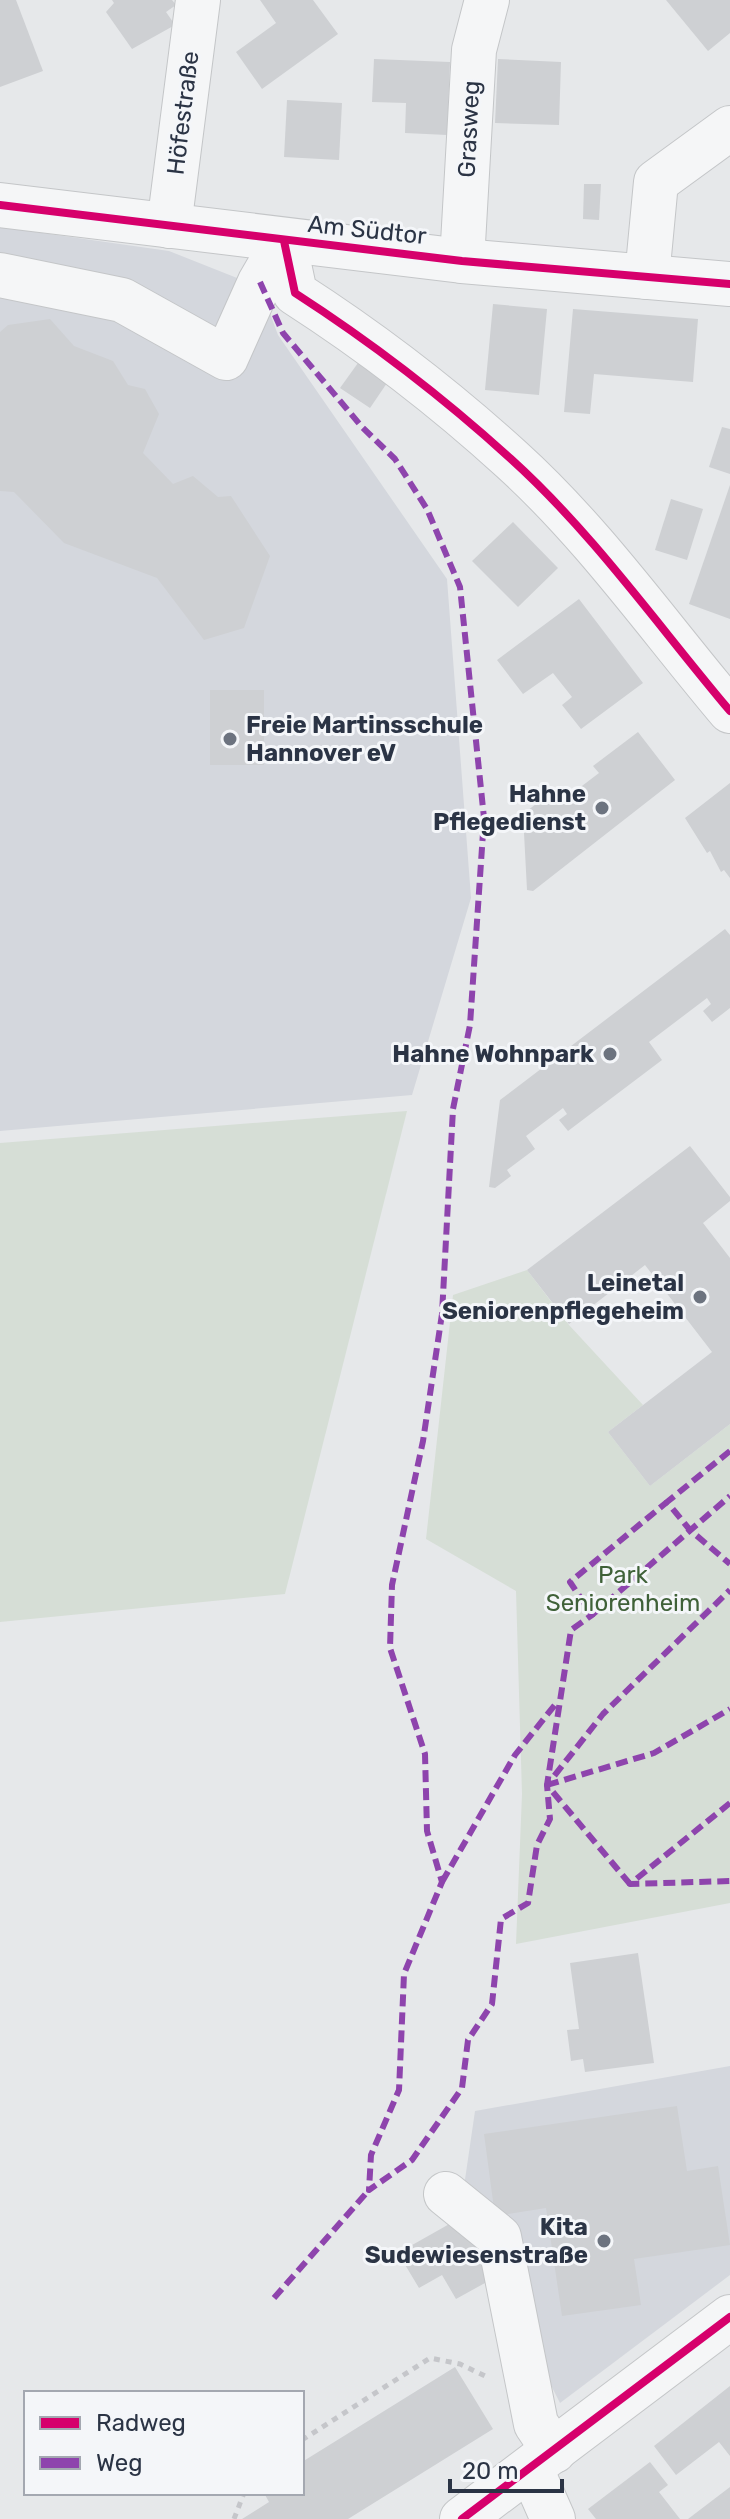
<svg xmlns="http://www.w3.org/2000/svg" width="730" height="2519" viewBox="0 0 730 2519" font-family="Rubik,sans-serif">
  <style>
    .built { fill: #d4d7dd }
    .green { fill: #d6ded6 }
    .building { fill: #ced0d3 }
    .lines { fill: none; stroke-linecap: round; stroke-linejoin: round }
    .minor-casing { stroke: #c4c6c8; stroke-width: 46 }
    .path { stroke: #c5c6ca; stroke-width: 5; stroke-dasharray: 6 6; stroke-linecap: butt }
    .minor { stroke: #f5f6f7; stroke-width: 44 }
    .quiet { stroke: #8e44ad; stroke-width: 6; stroke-dasharray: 12 6; stroke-linecap: butt }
    .cycleway-casing { stroke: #f4f6f9; stroke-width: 13 }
    .cycleway { stroke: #d6006c; stroke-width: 8 }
    .poi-dot { fill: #6c737f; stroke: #f4f6f9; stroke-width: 3 }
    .labels { text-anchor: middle; stroke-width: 6; stroke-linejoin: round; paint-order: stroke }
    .street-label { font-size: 24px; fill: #2b3445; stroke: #f4f6f9 }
    .poi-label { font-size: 24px; font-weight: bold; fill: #2b3445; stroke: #f4f6f9; text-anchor: end }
    .park-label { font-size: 24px; fill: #3f6138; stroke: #f4f6f9 }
  </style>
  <rect width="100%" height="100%" fill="#e6e8ea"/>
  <!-- built -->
  <g class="built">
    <polygon points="0,227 169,251 260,287 278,335 447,579 471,898 412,1095 0,1131"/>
    <polygon points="730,2066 730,2275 560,2403 461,2207 475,2111"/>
  </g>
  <!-- green -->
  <g class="green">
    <polygon points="407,1111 285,1594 0,1622 0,1143"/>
    <polygon points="527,1270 569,1325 643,1405 608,1432 650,1486 730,1424 730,1903 516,1944 522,1794 516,1591 426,1539 453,1295"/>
  </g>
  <!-- building -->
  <g class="building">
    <polygon points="0,0 16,0 43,71 0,87"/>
    <polygon points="112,0 172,0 176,5 166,12 175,25 132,49 106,12 114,3"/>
    <polygon points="260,0 313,0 338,34 262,89 236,52 276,23"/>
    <polygon points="666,0 730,0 730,33 708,51"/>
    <polygon points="374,59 450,62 447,135 405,133 406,103 372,102"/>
    <polygon points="498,59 561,62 559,125 495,123"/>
    <polygon points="287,100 342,103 339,160 284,157"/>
    <polygon points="584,184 601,184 599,220 583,219"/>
    <polygon points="493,304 547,309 539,395 485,390"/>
    <polygon points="573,309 698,319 693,382 594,374 590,414 564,412"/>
    <polygon points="50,319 74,346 113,361 128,385 145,389 159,414 143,453 173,484 193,476 218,497 231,496 270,556 244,628 204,640 157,578 64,543 14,492 0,491 0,332 8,325"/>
    <polygon points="358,363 387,383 370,408 340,388"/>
    <polygon points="722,427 730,429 730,474 709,467"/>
    <polygon points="730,485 730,619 689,604"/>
    <polygon points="671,499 703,509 687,560 655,550"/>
    <polygon points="513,522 558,568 518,607 472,561"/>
    <polygon points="579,599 643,683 581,729 562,705 572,697 553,673 523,694 497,660"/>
    <rect x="210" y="690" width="54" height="75"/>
    <polygon points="638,732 675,780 533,891 527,890 523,814 549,794 557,805 599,773 593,766"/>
    <polygon points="730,783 730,878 724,870 721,872 710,851 707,853 685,818"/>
    <polygon points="725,929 730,935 730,1008 712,1022 703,1011 711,1004 707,998 649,1042 662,1060 568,1131 559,1120 567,1114 563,1108 526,1136 535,1149 507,1170 511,1176 495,1188 489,1187 500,1100"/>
    <polygon points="690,1146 730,1197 730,1201 703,1223 730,1258 730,1424 650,1486 608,1432 712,1352 645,1265 569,1324 527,1270"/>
    <polygon points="638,1953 654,2063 585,2072 583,2059 571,2061 567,2030 579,2029 570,1963"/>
    <polygon points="677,2106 687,2171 718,2166 730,2245 634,2259 641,2305 562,2316 546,2208 495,2216 484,2134"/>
    <polygon points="460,2218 494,2278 456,2299 442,2275 419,2288 398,2253"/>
    <polygon points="455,2367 493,2429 348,2519 242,2519 269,2502 264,2493 302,2493 302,2462"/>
    <polygon points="730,2386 730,2456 719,2442 676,2475 654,2446"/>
    <polygon points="650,2462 668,2485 659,2492 680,2519 596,2519 588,2509"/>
    <polygon points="730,2487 730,2519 688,2519"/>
  </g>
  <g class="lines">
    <!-- minor casing -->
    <g class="minor-casing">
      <g id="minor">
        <polyline points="0,205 462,261 730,284"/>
        <polyline points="169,226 198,0"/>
        <path d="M284,241L295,293C371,342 444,398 511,459C593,533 659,627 730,711"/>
        <polyline points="462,261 474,50 487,0"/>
        <polyline points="0,275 122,300 226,358 260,282 284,241"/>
        <polyline points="647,277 656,182 730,128"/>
        <polyline points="446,2194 499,2237 536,2424 554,2451"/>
        <polyline points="531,2469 553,2519"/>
        <polyline points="462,2519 730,2317"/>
      </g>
    </g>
    <!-- path -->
    <g class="path">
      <polyline points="302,2440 430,2358 460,2364 485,2376"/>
      <polyline points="234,2519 244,2493"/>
    </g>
    <!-- minor -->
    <use href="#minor" class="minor"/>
    <!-- quiet -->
    <g class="quiet">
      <polyline points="260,282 283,333 362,427 395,459 427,509 460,587 484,818 470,1025 453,1109 442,1314 423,1441 392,1585 390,1648 425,1754 427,1831 442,1882 404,1974 399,2090 371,2155 369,2190 412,2160 462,2088 468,2040 492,2004 501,1919 528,1903 537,1845 550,1819 547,1785 603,1714 730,1590"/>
      <polyline points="730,1451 667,1502 690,1530 730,1564"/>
      <polyline points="592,1615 730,1496"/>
      <polyline points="547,1785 654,1753 730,1709"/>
      <polyline points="730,1803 630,1884 730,1881"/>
      <polyline points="442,1882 515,1755 558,1701"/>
      <polyline points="630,1884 547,1785 571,1630 592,1615 570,1582 667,1502"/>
      <polyline points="274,2298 369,2190"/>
    </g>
    <!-- cycleway casing -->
    <g class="cycleway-casing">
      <g id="cycleway">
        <polyline points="0,205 462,261 730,284"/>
        <path d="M284,241L295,293C371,342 444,398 511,459C593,533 659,627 730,711"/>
        <polyline points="462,2519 730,2317"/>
      </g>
    </g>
    <!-- cycleway -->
    <use href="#cycleway" class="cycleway"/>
  </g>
  <!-- markers -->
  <g class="poi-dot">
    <circle cx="230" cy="739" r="8"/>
    <circle cx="602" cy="808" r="8"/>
    <circle cx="610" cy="1054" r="8"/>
    <circle cx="700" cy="1297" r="8"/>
    <circle cx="604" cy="2241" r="8"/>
  </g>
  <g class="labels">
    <!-- street labels -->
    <g class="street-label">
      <text transform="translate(183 113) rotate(-83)" y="8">Höfestraße</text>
      <text transform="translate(469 129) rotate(-87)" y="8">Grasweg</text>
      <text transform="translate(367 230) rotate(6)" y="8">Am Südtor</text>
    </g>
    <!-- poi labels -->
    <g class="poi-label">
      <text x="246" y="733" text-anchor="start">Freie Martinsschule<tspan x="246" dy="28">Hannover eV</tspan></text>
      <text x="586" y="802">Hahne<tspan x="586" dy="28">Pflegedienst</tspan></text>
      <text x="594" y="1062">Hahne Wohnpark</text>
      <text x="684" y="1291">Leinetal<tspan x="684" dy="28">Seniorenpflegeheim</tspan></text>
      <text x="588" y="2235">Kita<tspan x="588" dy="28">Sudewiesenstraße</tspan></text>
    </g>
    <!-- park labels -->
    <g class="park-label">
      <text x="623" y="1583">Park<tspan x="623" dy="28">Seniorenheim</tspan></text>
    </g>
  </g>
  <!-- legend -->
  <rect x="24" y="2391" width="280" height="104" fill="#f4f6f9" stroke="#a4a8b1" stroke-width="2"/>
  <rect x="40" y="2417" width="40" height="12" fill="#d6006c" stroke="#a4a8b1" stroke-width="2"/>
  <text x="96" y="2431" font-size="24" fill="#2b3445">Radweg</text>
  <rect x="40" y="2457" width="40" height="12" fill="#8e44ad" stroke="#a4a8b1" stroke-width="2"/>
  <text x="96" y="2471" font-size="24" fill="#2b3445">Weg</text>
  <!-- scale -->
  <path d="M450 2479v12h112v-12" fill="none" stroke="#2b3445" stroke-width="4"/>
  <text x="462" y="2479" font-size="24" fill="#2b3445" stroke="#f4f6f9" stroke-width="6" paint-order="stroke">20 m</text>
</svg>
